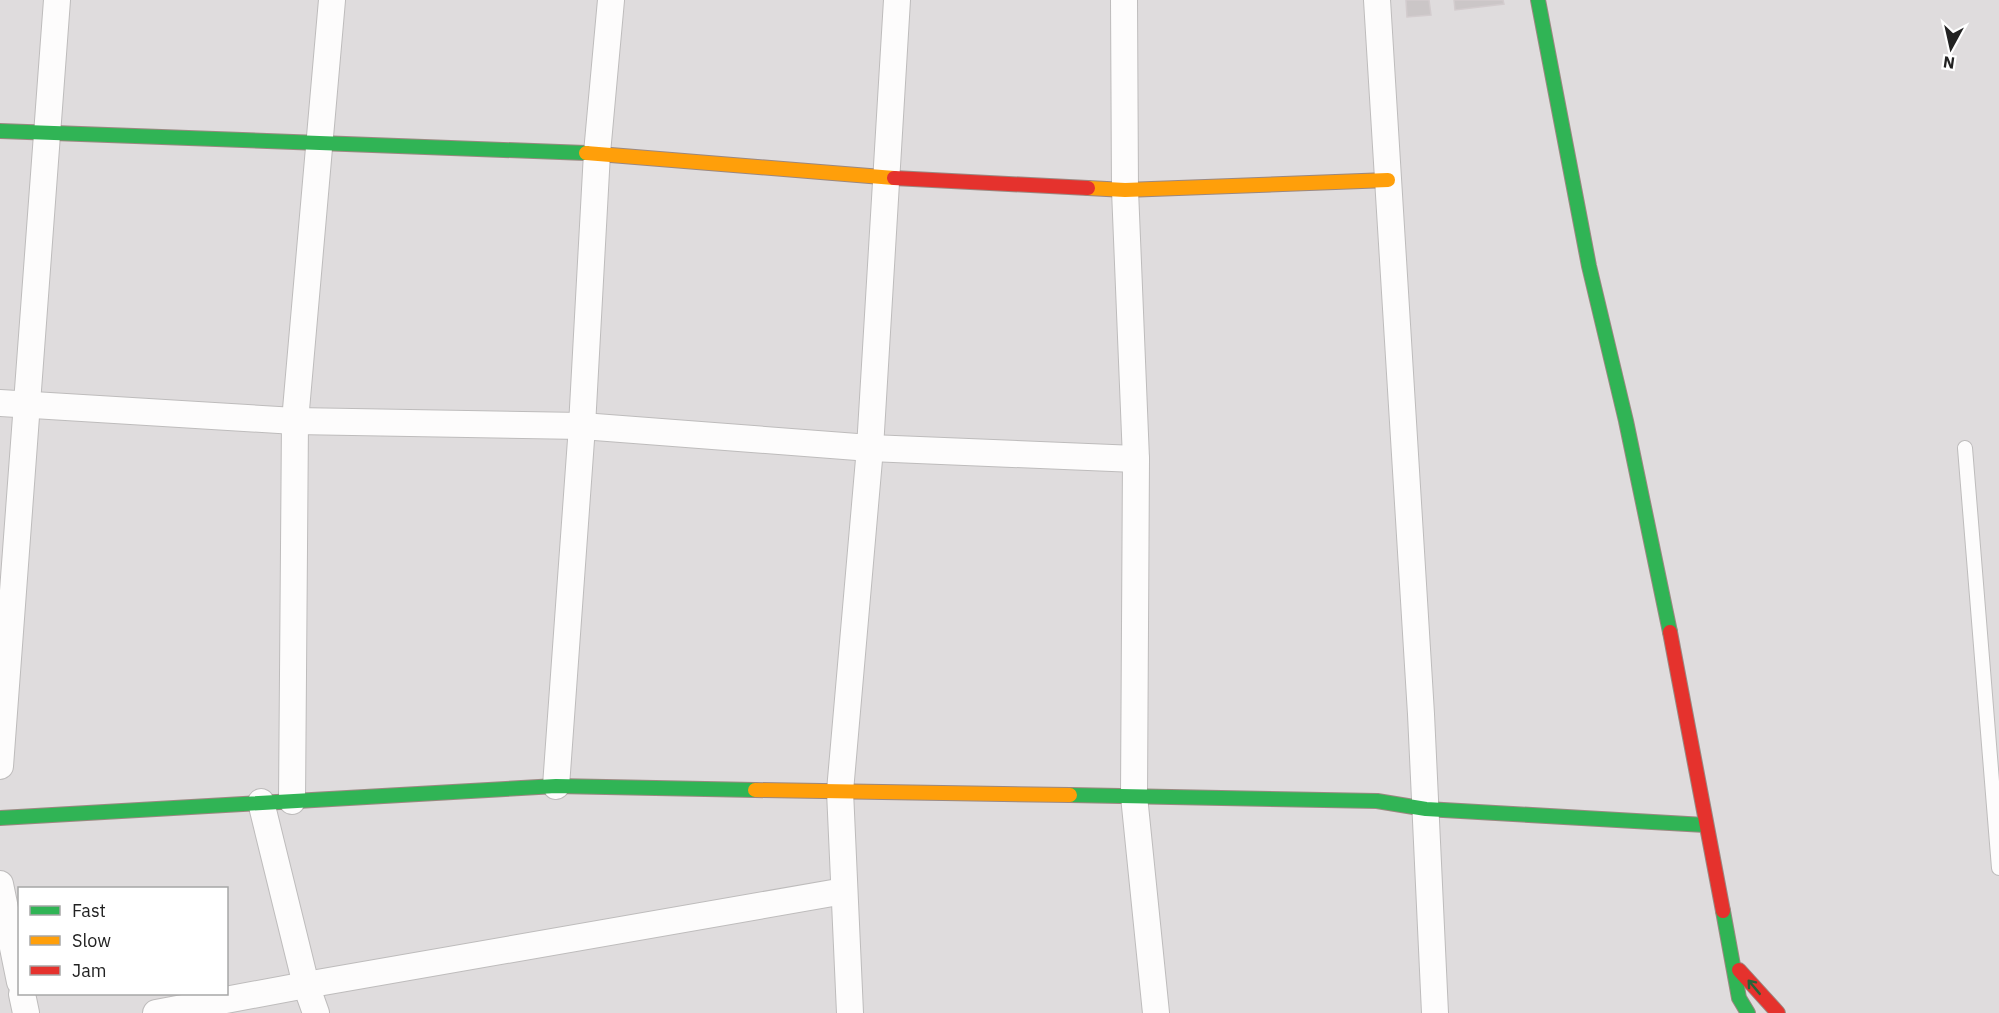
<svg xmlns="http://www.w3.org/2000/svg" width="1999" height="1013" viewBox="0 0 1999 1013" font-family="'IBM Plex Sans',sans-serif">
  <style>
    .residential { fill: #dfdcdd; fill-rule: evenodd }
    .building { fill: #cbc6c7; stroke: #d3ccce; stroke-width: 1.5 }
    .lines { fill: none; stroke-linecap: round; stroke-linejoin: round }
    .lane-casing { stroke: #bebcbc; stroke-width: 16 }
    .street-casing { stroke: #bebcbc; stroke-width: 28 }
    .fast-casing { stroke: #9b8881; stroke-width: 16 }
    .slow-casing { stroke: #9b8881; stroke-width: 16 }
    .jam-casing { stroke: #9b8881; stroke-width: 16 }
    .lane { stroke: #fdfcfc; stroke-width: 14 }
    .street { stroke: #fdfcfc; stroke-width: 26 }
    .fast { stroke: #30b455; stroke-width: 14 }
    .slow { stroke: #ff9f0a; stroke-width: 14 }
    .jam { stroke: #e5322d; stroke-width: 14 }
    .oneway { stroke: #286439 }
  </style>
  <rect width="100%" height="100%" fill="#f0ebeb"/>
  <!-- residential -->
  <path class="residential" d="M0,0H1999V1013H0ZM20,888H226V994H20Z"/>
  <!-- building -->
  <g class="building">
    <polygon points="1406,0 1429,0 1431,15 1407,17"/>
    <polygon points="1454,0 1503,0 1504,4 1455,10"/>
  </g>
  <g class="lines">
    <!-- lane casing -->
    <g class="lane-casing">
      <polyline id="lane" points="1965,448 1999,868"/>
    </g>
    <!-- street casing -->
    <g class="street-casing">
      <g id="street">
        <polyline points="1124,0 1125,190 1136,459 1134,796 1156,1013"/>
        <polyline points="1377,0 1421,714 1435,1013"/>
        <polyline points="0,403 295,421 582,426 870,448 1136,459"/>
        <polyline points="0,766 57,0"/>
        <polyline points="556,786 582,426 597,153 611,0"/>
        <polyline points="292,801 295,421 332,0"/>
        <polyline points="261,802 306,985 316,1013"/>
        <polyline points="0,884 20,982"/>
        <polyline points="22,994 26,1013"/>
        <polyline points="156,1013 306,985 844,891"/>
        <polyline points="850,1013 840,791 870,448 897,0"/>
      </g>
    </g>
    <!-- fast casing -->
    <g class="fast-casing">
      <g id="fast">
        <polyline points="1538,0 1589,266 1626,421 1670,632"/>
        <polyline points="0,131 586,153"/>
        <polyline points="1070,795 1377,801 1426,809 1705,825"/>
        <polyline points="0,818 556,786 755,790"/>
        <polyline points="1723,911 1739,998 1748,1013"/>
      </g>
    </g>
    <!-- slow casing -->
    <g class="slow-casing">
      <g id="slow">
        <polyline points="586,153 894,178"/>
        <polyline points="1088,188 1125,190 1388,180"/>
        <polyline points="755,790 1070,795"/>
      </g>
    </g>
    <!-- jam casing -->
    <g class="jam-casing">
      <g id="jam">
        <polyline points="894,178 1088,188"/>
        <polyline points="1670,632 1723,911"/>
        <polyline points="1739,970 1778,1013"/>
      </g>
    </g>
    <!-- lane -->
    <use href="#lane" class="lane"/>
    <!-- street -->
    <use href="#street" class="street"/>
    <!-- fast -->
    <use href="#fast" class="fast"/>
    <!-- slow -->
    <use href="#slow" class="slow"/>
    <!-- jam -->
    <use href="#jam" class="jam"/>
  </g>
  <!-- one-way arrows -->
  <defs><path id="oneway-shaft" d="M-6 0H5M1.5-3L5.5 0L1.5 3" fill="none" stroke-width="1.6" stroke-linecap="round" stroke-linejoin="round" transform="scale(1.5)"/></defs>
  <use class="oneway" href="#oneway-shaft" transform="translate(1754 987) rotate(-130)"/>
  <!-- legend -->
  <rect x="18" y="887" width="210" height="108" fill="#ffffff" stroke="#a7a7a7" stroke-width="1.5"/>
  <rect x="30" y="906" width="30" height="9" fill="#30b455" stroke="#a7a7a7" stroke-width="1.5"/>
  <text x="72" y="917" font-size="18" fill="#222222">Fast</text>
  <rect x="30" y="936" width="30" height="9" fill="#ff9f0a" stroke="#a7a7a7" stroke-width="1.5"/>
  <text x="72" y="947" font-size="18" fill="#222222">Slow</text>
  <rect x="30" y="966" width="30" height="9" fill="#e5322d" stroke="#a7a7a7" stroke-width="1.5"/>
  <text x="72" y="977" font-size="18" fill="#222222">Jam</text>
  <!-- north arrow -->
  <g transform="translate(1951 48) rotate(188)" stroke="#ffffff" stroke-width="4.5" paint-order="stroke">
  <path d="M0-4.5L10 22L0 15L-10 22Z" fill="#222222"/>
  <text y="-9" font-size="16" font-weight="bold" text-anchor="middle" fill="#222222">N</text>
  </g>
</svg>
